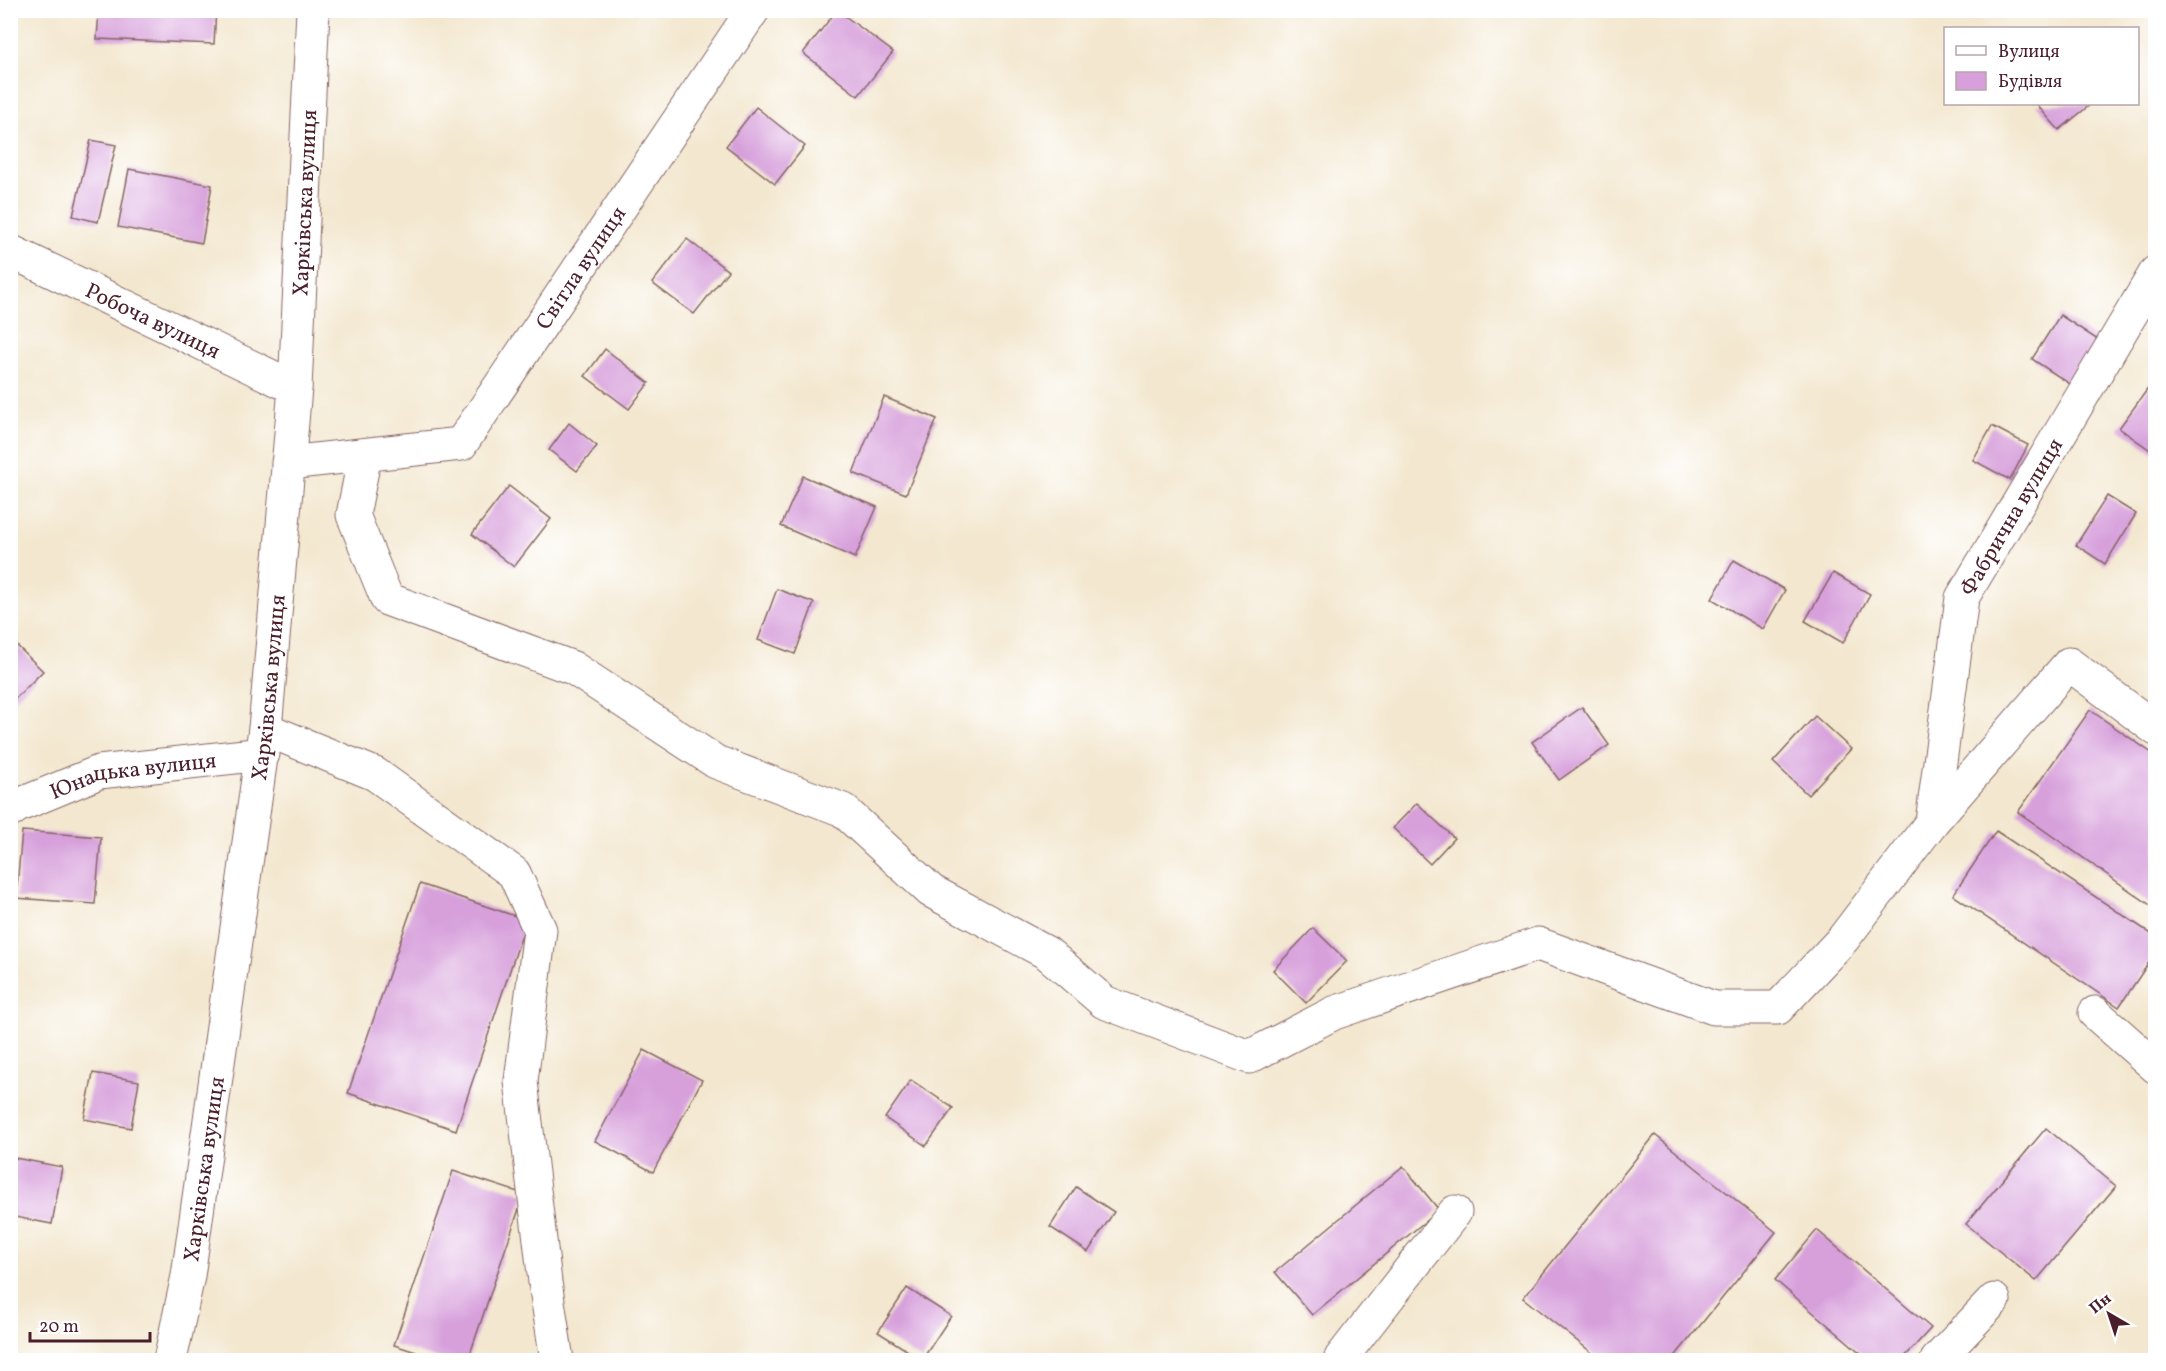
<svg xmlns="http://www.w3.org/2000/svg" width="2166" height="1371" viewBox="0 0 2166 1371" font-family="Vollkorn,serif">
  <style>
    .building { fill: #d7a0db }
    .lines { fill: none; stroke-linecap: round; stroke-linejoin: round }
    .minor-casing { stroke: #856564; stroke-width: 35 }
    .minor { stroke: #fff; stroke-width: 33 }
    .labels { text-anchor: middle; stroke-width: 6; stroke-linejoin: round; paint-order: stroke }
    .street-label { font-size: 22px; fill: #4a1f2b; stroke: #fff }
  </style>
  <rect width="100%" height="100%" fill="#fff"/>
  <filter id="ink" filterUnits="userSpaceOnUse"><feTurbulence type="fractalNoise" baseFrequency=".0167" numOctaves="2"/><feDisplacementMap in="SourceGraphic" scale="12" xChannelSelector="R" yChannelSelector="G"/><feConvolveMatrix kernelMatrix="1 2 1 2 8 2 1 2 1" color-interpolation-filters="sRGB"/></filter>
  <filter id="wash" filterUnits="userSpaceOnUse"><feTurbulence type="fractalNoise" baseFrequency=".008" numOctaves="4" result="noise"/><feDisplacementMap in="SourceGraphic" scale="24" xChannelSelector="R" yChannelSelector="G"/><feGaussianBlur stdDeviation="1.35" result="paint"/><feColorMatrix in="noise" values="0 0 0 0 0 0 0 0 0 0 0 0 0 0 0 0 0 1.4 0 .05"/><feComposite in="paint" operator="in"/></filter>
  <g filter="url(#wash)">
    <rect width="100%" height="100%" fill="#f3e7cf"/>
    <g id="blocks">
      <!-- building -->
      <g class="building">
        <polygon points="99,10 216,10 214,44 97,39"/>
        <polygon points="837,10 893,52 858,96 803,53"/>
        <polygon points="2150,10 2156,10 2156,20 2149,11"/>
        <polygon points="2036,104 2091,104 2059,130"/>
        <polygon points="756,107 805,146 775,184 726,146"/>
        <polygon points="91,140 116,145 98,222 73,216"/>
        <polygon points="129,169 212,185 202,243 118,227"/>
        <polygon points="687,239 728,271 694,314 652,283"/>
        <polygon points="2060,315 2104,344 2076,388 2032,359"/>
        <polygon points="605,349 649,383 629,409 585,376"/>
        <polygon points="2152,383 2156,385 2156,454 2119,428"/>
        <polygon points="884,397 937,419 906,494 853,473"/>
        <polygon points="569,423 597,446 577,471 549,450"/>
        <polygon points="1992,426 2028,445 2010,480 1973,460"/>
        <polygon points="803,476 877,507 855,558 781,526"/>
        <polygon points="509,486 551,519 514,567 472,534"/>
        <polygon points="2107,496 2136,514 2105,564 2076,545"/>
        <polygon points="1734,560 1785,590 1763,629 1712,599"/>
        <polygon points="1833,573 1870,594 1843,643 1805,621"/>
        <polygon points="777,589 814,603 795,654 758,640"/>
        <polygon points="10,639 43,671 10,704"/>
        <polygon points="1582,707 1609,745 1559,780 1532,742"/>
        <polygon points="2090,710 2156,756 2156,909 2018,812"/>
        <polygon points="1815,716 1851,749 1808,795 1773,762"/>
        <polygon points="1417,803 1454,838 1430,864 1393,828"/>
        <polygon points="22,831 101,837 95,904 16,898"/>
        <polygon points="1996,831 2156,937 2156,952 2119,1007 1953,895"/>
        <polygon points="420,884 527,920 456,1130 348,1093"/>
        <polygon points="1313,928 1347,961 1306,1003 1273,970"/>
        <polygon points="644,1050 702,1080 653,1172 595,1141"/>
        <polygon points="93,1073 139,1081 131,1128 84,1119"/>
        <polygon points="911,1080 953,1108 926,1146 885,1118"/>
        <polygon points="2046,1128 2116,1186 2036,1281 1966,1224"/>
        <polygon points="1655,1135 1776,1232 1672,1360 1601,1360 1523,1298"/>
        <polygon points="15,1158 62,1167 52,1224 10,1216 10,1179"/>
        <polygon points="1403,1166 1439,1210 1312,1315 1275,1272"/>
        <polygon points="453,1171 524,1194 468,1360 441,1360 394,1345"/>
        <polygon points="1076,1187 1114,1212 1088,1252 1050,1227"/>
        <polygon points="1817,1230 1931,1328 1902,1360 1869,1360 1775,1280"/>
        <polygon points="907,1288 951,1316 922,1360 878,1332"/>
      </g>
    </g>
  </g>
  <g filter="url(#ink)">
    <use href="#blocks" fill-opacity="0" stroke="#856564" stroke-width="1.5"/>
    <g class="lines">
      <!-- minor casing -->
      <g class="minor-casing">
        <g id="minor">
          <path id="s1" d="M10,251L295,388"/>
          <polyline points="365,455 353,515 387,599 573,668 716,762 843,810 931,891 1047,953 1104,1002 1249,1057 1334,1013 1538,944 1714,1008 1778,1008 1843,939 1932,822 2069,664 2156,729"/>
          <path id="s2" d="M288,463L461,444L753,10"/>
          <polyline points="265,729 375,774 514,873 540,930 521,1081 545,1282 557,1360"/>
          <path id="s3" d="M10,811L17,806L99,772L263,754"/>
          <path id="s4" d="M1932,822L1962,598L2156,272"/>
          <polyline points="2095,1013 2156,1067"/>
          <path id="s5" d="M170,1360L188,1276L265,729L295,388L313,10"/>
          <polyline points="1344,1360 1341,1358 1455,1212"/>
          <polyline points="1937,1360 1994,1300"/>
        </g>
      </g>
      <!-- minor -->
      <use href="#minor" class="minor"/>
    </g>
  </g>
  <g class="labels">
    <!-- street labels -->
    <g class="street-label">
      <text dy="8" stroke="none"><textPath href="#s5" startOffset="1166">Харківська вулиця</textPath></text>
      <text dy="8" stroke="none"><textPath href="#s2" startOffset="387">Світла вулиця</textPath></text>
      <text dy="8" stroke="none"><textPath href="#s1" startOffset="159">Робоча вулиця</textPath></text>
      <text dy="8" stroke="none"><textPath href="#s4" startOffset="321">Фабрична вулиця</textPath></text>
      <text dy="8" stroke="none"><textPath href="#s5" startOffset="680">Харківська вулиця</textPath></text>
      <text dy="8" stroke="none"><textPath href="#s3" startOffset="130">Юнацька вулиця</textPath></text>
      <text dy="8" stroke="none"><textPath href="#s5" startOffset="194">Харківська вулиця</textPath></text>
    </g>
  </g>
  <!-- margin -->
  <rect width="2166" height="1371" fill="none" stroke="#fff" stroke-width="36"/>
  <!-- legend -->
  <rect x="1944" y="27" width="195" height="78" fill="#ffffff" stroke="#b7a5aa" stroke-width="1.5"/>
  <rect x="1956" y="46" width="30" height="9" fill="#ffffff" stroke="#b7a5aa" stroke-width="1.5"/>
  <text x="1998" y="57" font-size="18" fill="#4a1f2b">Вулиця</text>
  <rect x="1956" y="72" width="30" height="18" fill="#d7a0db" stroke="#b7a5aa" stroke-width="1.5"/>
  <text x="1998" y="87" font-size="18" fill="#4a1f2b">Будівля</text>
  <!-- north arrow -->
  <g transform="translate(2109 1314) rotate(321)" stroke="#ffffff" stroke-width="4.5" paint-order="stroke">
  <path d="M0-4.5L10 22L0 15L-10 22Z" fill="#4a1f2b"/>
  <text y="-9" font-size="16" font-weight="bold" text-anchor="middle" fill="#4a1f2b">Пн</text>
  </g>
  <!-- scale -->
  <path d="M30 1332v9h120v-9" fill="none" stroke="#4a1f2b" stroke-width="3"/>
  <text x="39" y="1332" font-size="18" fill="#4a1f2b" stroke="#ffffff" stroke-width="4.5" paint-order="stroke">20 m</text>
</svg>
